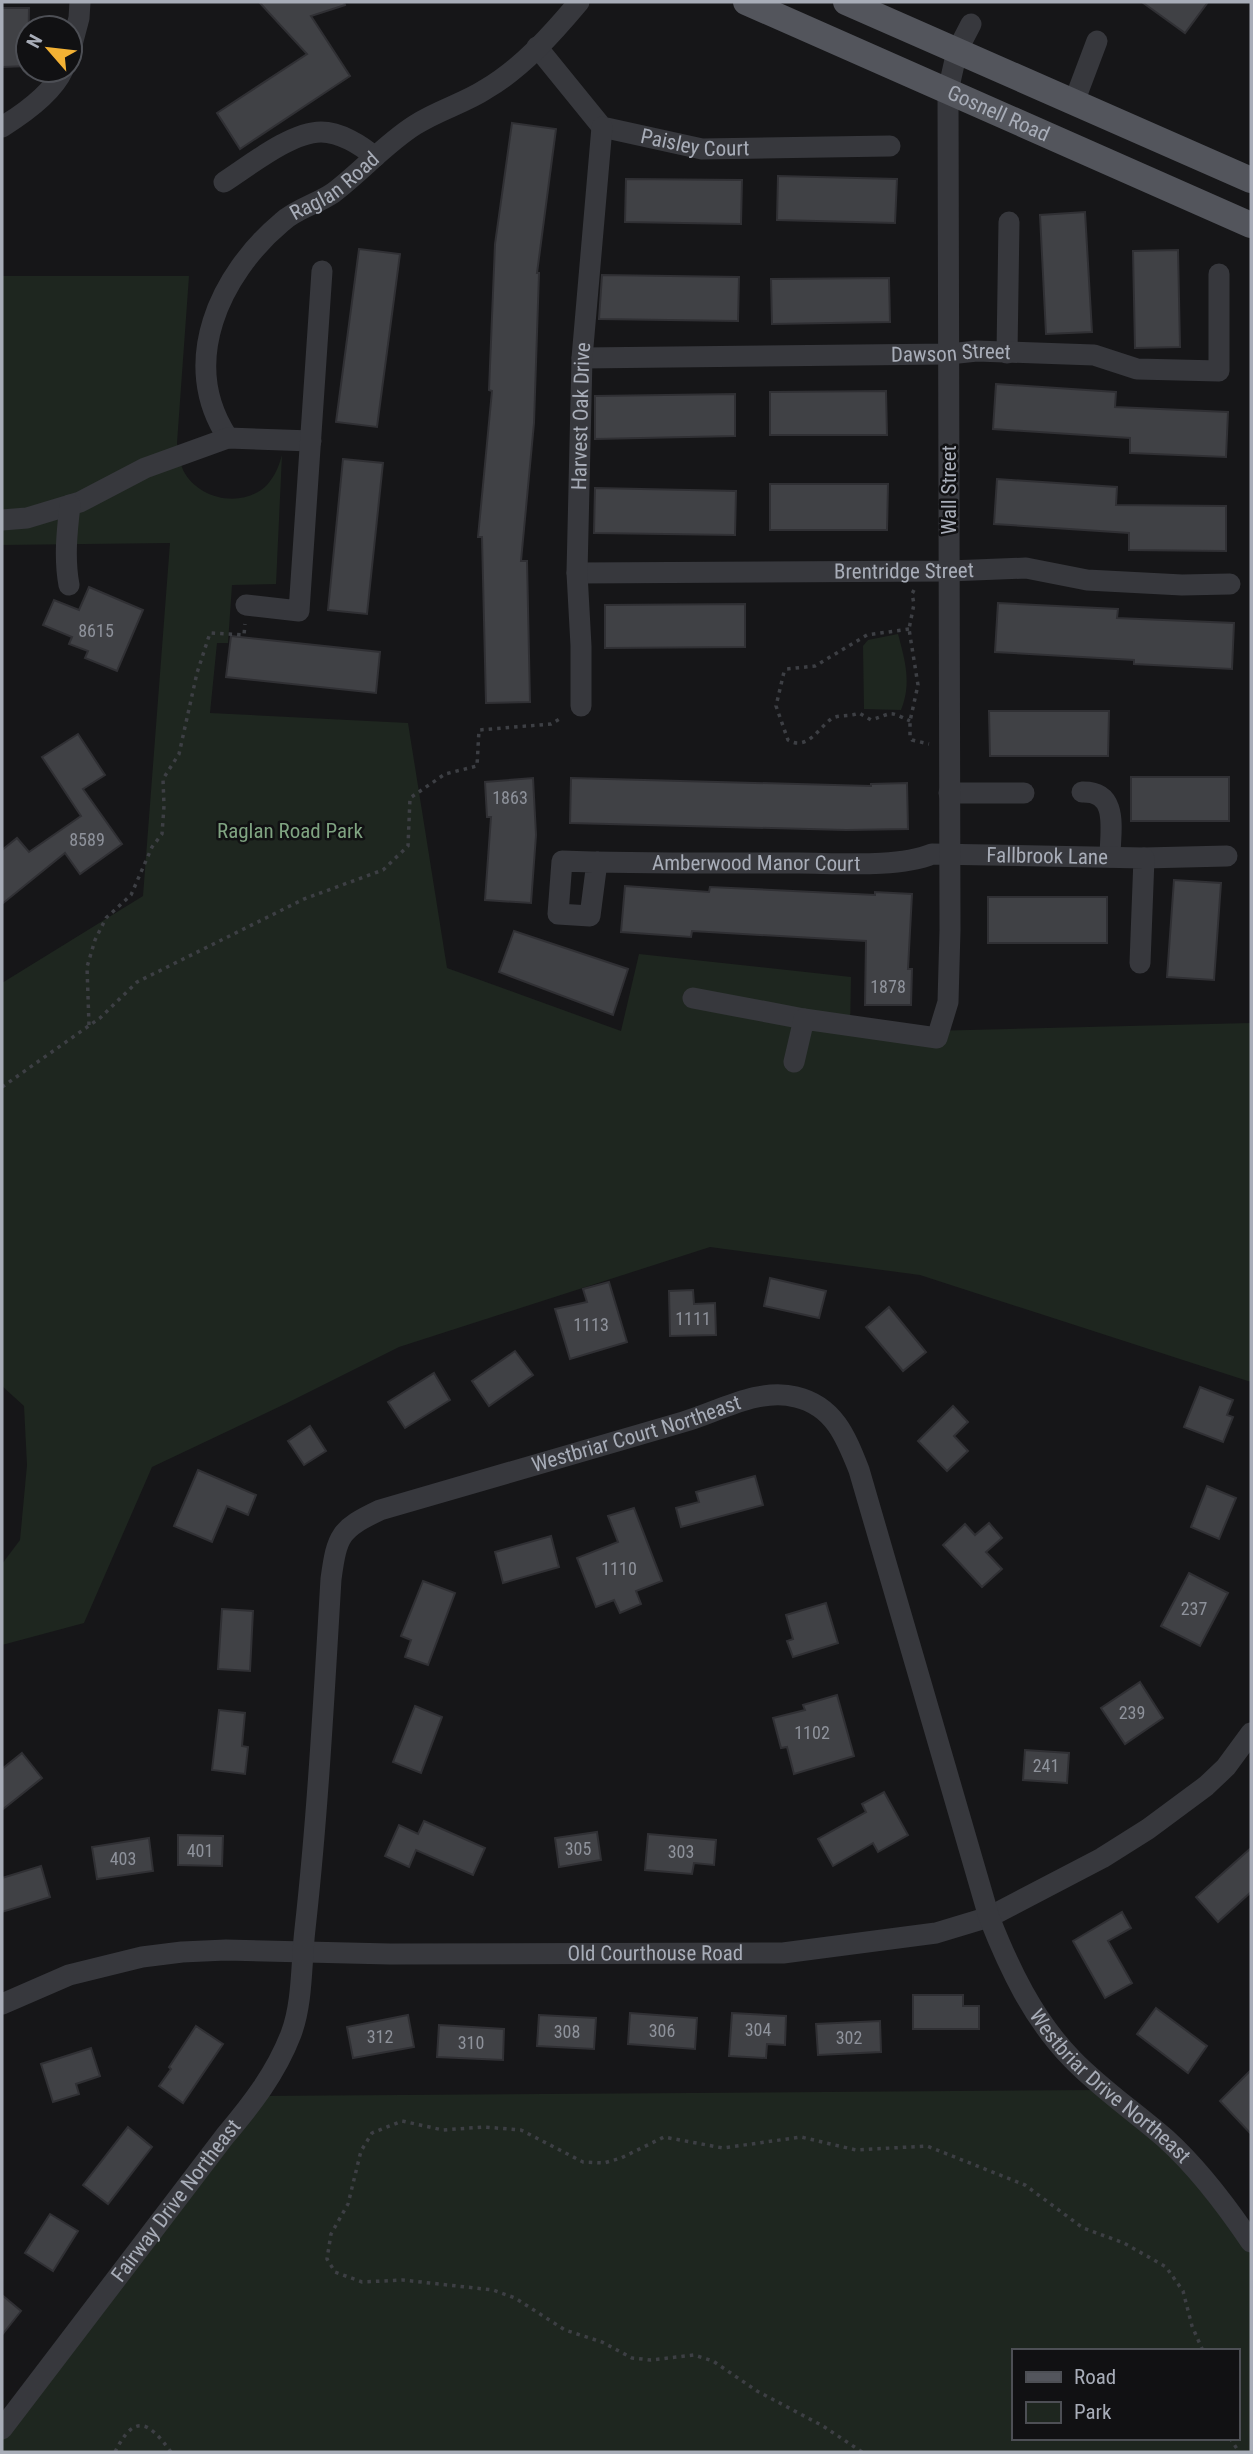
<svg xmlns="http://www.w3.org/2000/svg" width="1253" height="2454" viewBox="0 0 1253 2454" font-family="'Roboto Condensed',sans-serif">
  <style>
    .green { fill: #1e261f; fill-rule: evenodd }
    .building { fill: #404145; stroke: #303034; stroke-width: 2 }
    .lines { fill: none; stroke-linecap: round; stroke-linejoin: round }
    .path { stroke: #3d3f44; stroke-width: 3.5; stroke-dasharray: 3.5 5; stroke-linecap: butt }
    .minor { stroke: #37383d; stroke-width: 21 }
    .major { stroke: #53555c; stroke-width: 26 }
    .labels { text-anchor: middle; stroke-width: 5; stroke-linejoin: round; paint-order: stroke }
    .number-label { font-size: 18px; fill: #8e929b }
    .street-label { font-size: 21px; fill: #a8adb8; stroke: #111113 }
    .park-label { font-size: 21px; fill: #7fa381; stroke: #111113 }
  </style>
  <rect width="100%" height="100%" fill="#161618"/>
  <!-- green -->
  <g class="green">
    <path d="M2,276H189L177,443C178,452 179,461 183,470C198,500 243,509 267,485C275,476 279,466 282,455L276,584L232,585L228,643H217L210,713L408,723L447,968L621,1031L639,954L851,977L850,1033L1251,1023V1382L920,1275L710,1247L399,1347L287,1403L152,1467L84,1623L2,1645V1564L20,1540L27,1465L24,1406L2,1386V983L143,896L170,543L2,545Z"/>
    <path d="M898,634C905,660 912,684 901,710L864,709L863,646L868,640Z"/>
    <path d="M1104,2090L1166,2140L1251,2243V2452H2V2429L258,2096ZM1013,2351H1237V2438H1013Z"/>
  </g>
  <!-- building -->
  <g class="building">
    <polygon points="259,2 344,2 345,5 311,16 350,76 240,149 217,113 307,54"/>
    <polygon points="1142,2 1208,2 1185,33"/>
    <polygon points="2,8 29,8 28,66 2,67"/>
    <polygon points="512,123 556,129 537,273 539,273 534,423 521,561 527,561 530,702 486,703 482,537 478,537 492,391 489,390 495,244"/>
    <polygon points="778,176 897,179 895,223 777,220"/>
    <polygon points="626,179 742,180 741,224 625,222"/>
    <polygon points="1085,212 1092,332 1046,334 1040,215"/>
    <polygon points="359,249 400,254 377,427 336,422"/>
    <polygon points="1178,250 1180,347 1135,348 1133,251"/>
    <polygon points="602,275 739,277 738,321 599,319"/>
    <polygon points="889,278 890,322 772,324 771,279"/>
    <polygon points="996,384 1116,392 1115,407 1228,412 1226,457 1130,453 1130,438 993,429"/>
    <polygon points="886,391 887,435 770,435 770,392"/>
    <polygon points="735,394 735,436 595,439 595,396"/>
    <polygon points="343,459 383,463 367,614 328,610"/>
    <polygon points="997,479 1117,487 1116,505 1226,506 1226,551 1129,550 1129,533 994,524"/>
    <polygon points="770,484 888,484 887,530 770,530"/>
    <polygon points="595,488 736,491 735,535 594,533"/>
    <polygon points="89,587 143,610 117,671 85,658 88,651 69,644 72,637 43,625 54,600 79,610"/>
    <polygon points="998,603 1118,609 1117,618 1234,623 1232,669 1134,664 1134,660 995,652"/>
    <polygon points="745,604 745,647 605,648 605,605"/>
    <polygon points="231,636 380,652 376,693 226,677"/>
    <polygon points="989,711 1109,711 1108,756 990,756"/>
    <polygon points="78,734 105,775 83,789 122,844 80,874 65,853 2,904 2,850 17,838 29,852 81,816 42,757"/>
    <rect x="1131" y="777" width="98" height="44"/>
    <polygon points="533,778 536,835 531,903 485,900 491,817 487,817 485,782"/>
    <polygon points="571,778 871,786 871,784 907,783 908,829 846,830 570,823"/>
    <polygon points="1174,880 1221,883 1214,980 1167,977"/>
    <polygon points="625,886 709,892 710,887 875,895 875,892 912,894 908,969 912,969 911,1005 865,1005 866,941 692,931 691,937 621,932"/>
    <rect x="988" y="897" width="119" height="46"/>
    <polygon points="514,931 628,969 613,1015 499,972"/>
    <polygon points="770,1278 826,1291 819,1318 764,1306"/>
    <polygon points="609,1282 627,1342 570,1359 555,1309 587,1302 583,1289"/>
    <polygon points="693,1290 694,1304 715,1303 716,1335 670,1336 669,1291"/>
    <polygon points="889,1307 926,1352 903,1371 866,1327"/>
    <polygon points="515,1351 533,1375 489,1406 472,1381"/>
    <polygon points="434,1373 450,1400 405,1428 388,1402"/>
    <polygon points="1200,1387 1233,1400 1227,1415 1233,1417 1223,1442 1184,1427"/>
    <polygon points="953,1406 968,1422 954,1436 968,1451 947,1471 918,1441"/>
    <polygon points="310,1426 326,1451 304,1465 288,1441"/>
    <polygon points="198,1470 256,1495 248,1515 227,1506 212,1542 174,1526"/>
    <polygon points="755,1476 763,1505 681,1527 676,1508 699,1502 696,1492"/>
    <polygon points="1207,1486 1236,1498 1219,1539 1191,1527"/>
    <polygon points="634,1508 662,1581 636,1591 641,1604 620,1613 614,1600 596,1607 577,1558 618,1542 608,1516"/>
    <polygon points="989,1523 1002,1538 986,1552 1002,1569 982,1587 943,1545 965,1524 975,1535"/>
    <polygon points="551,1536 559,1567 503,1583 495,1552"/>
    <polygon points="1189,1573 1228,1593 1200,1646 1161,1626"/>
    <polygon points="423,1581 455,1593 428,1665 405,1657 411,1640 401,1636"/>
    <polygon points="826,1603 838,1643 793,1657 787,1641 793,1639 786,1615"/>
    <polygon points="222,1609 253,1611 250,1671 218,1669"/>
    <polygon points="1140,1682 1163,1718 1125,1744 1101,1708"/>
    <polygon points="837,1695 854,1756 794,1774 787,1747 781,1748 773,1718 805,1710 803,1705"/>
    <polygon points="415,1706 442,1717 421,1773 393,1762"/>
    <polygon points="219,1710 245,1713 242,1746 248,1747 245,1774 212,1770"/>
    <polygon points="1025,1750 1069,1753 1067,1783 1023,1780"/>
    <polygon points="22,1753 42,1778 2,1810 2,1769"/>
    <polygon points="884,1792 908,1835 878,1852 873,1843 833,1866 818,1839 866,1812 862,1804"/>
    <polygon points="424,1821 485,1848 473,1875 416,1850 409,1867 385,1856 399,1825 418,1834"/>
    <polygon points="597,1832 601,1860 559,1867 555,1838"/>
    <polygon points="648,1834 716,1840 714,1865 694,1863 692,1874 645,1870"/>
    <polygon points="178,1835 223,1836 222,1866 178,1865"/>
    <polygon points="149,1838 153,1871 97,1879 92,1847"/>
    <polygon points="1251,1848 1251,1892 1218,1922 1196,1897"/>
    <polygon points="41,1866 50,1897 2,1912 2,1878"/>
    <polygon points="1122,1912 1131,1928 1108,1941 1132,1983 1105,1998 1073,1941"/>
    <polygon points="913,1995 963,1995 963,2006 979,2006 979,2029 913,2029"/>
    <polygon points="1156,2008 1207,2046 1188,2073 1137,2034"/>
    <polygon points="630,2013 697,2018 695,2049 628,2044"/>
    <polygon points="732,2013 786,2016 785,2045 767,2044 766,2058 729,2056"/>
    <polygon points="408,2015 414,2047 353,2058 347,2027"/>
    <polygon points="539,2015 596,2018 594,2049 537,2046"/>
    <polygon points="880,2021 881,2052 818,2055 816,2024"/>
    <polygon points="439,2025 504,2029 503,2060 437,2057"/>
    <polygon points="196,2026 223,2044 183,2103 159,2086 171,2069 169,2067"/>
    <polygon points="91,2048 100,2076 76,2084 79,2094 53,2102 41,2064"/>
    <polygon points="1251,2070 1251,2134 1220,2101"/>
    <polygon points="128,2127 152,2147 108,2204 83,2185"/>
    <polygon points="50,2214 78,2231 53,2271 25,2253"/>
    <polygon points="2,2295 21,2311 2,2335"/>
  </g>
  <g class="lines">
    <!-- path -->
    <g class="path">
      <polyline points="914,590 912,594 914,604 909,629 918,685 910,721 910,736 912,740 929,744"/>
      <path d="M909,629L867,635L815,666L787,669L784,672L776,706L788,740C807,751 818,729 831,719C839,714 850,717 859,713L871,720C894,713 887,710 910,721"/>
      <polyline points="89,1025 87,967 95,940 106,918 131,895 152,847 162,834 164,806 163,779 179,754 197,673 210,633 244,635 245,624"/>
      <polyline points="2,1087 100,1018 137,982 304,899 383,870 408,846 410,798 445,774 477,766 479,730 551,724 563,717"/>
      <polyline points="1230,2438 1239,2452"/>
      <path d="M115,2452C135,2412 149,2422 171,2452"/>
      <polyline points="862,2452 823,2426 757,2391 713,2361 694,2355 651,2360 632,2358 602,2342 565,2330 515,2298 493,2290 403,2280 362,2282 335,2272 327,2259 331,2234 348,2204 361,2151 372,2133 402,2121 443,2130 484,2127 521,2130 583,2162 604,2163 621,2158 664,2137 723,2148 801,2137 856,2150 927,2146 1025,2185 1083,2228 1124,2243 1166,2267 1183,2291 1192,2326 1203,2351"/>
    </g>
    <!-- minor -->
    <g class="minor">
      <path id="s1" d="M537,47L602,127L702,149L890,146"/>
      <polyline points="70,52 79,18 80,2"/>
      <polyline points="1074,102 1097,41"/>
      <path d="M2,127C23,114 52,94 63,70"/>
      <path d="M224,182C249,166 291,132 321,132C340,132 361,145 375,157"/>
      <polyline points="1007,353 1009,222"/>
      <path id="s2" d="M582,358L949,354L977,351L1094,355L1137,369L1219,371V274"/>
      <path id="s3" d="M228,438C178,363 220,274 282,222C296,209 317,204 333,193C361,172 385,144 415,125C438,110 465,103 486,89C522,68 553,33 579,2"/>
      <polyline points="2,520 27,518 80,502 145,468 228,438 311,441"/>
      <path id="s4" d="M577,573L949,571L1026,568L1087,580L1182,585L1230,584"/>
      <path d="M69,585C64,558 67,531 70,505"/>
      <polyline points="246,605 299,611 322,271"/>
      <path id="s5" d="M581,706V646L577,573L582,358L602,127"/>
      <path d="M1082,792C1120,791 1110,831 1110,857"/>
      <polyline points="949,793 1024,793"/>
      <polyline points="1144,858 1227,856"/>
      <path id="s6" d="M597,862L590,916L558,914L562,861C641,864 720,863 799,863C836,863 899,868 932,854L1144,858L1140,963"/>
      <polyline points="693,998 804,1019"/>
      <polyline points="794,1062 804,1019 937,1038 948,1002 950,930 948,91 957,51 971,24"/>
      <path id="s7" d="M2,2004L69,1975L142,1957L182,1952L226,1950L390,1954L783,1953L936,1933L989,1917L1102,1858L1148,1829L1206,1786L1226,1767L1251,1733"/>
      <path id="s8" d="M2,2429L225,2136C252,2104 276,2073 291,2034C303,2002 301,1963 305,1929C318,1813 324,1695 331,1579C337,1535 340,1529 380,1510C481,1480 582,1451 683,1422C718,1412 759,1387 796,1397C834,1406 846,1437 859,1470L989,1917C1009,1968 1033,2019 1072,2059C1101,2089 1135,2112 1166,2139C1199,2169 1226,2205 1251,2242"/>
    </g>
    <!-- major -->
    <g class="major">
      <path id="s9" d="M746,2L1251,225"/>
      <polyline points="846,2 1251,180"/>
    </g>
  </g>
  <g class="labels">
    <!-- number labels -->
    <g class="number-label">
      <text x="96" y="637">8615</text>
      <text x="510" y="804">1863</text>
      <text x="87" y="846">8589</text>
      <text x="888" y="993">1878</text>
      <text x="693" y="1325">1111</text>
      <text x="591" y="1331">1113</text>
      <text x="619" y="1575">1110</text>
      <text x="1194" y="1615">237</text>
      <text x="1132" y="1719">239</text>
      <text x="812" y="1739">1102</text>
      <text x="1046" y="1772">241</text>
      <text x="578" y="1855">305</text>
      <text x="200" y="1857">401</text>
      <text x="681" y="1858">303</text>
      <text x="123" y="1865">403</text>
      <text x="758" y="2036">304</text>
      <text x="662" y="2037">306</text>
      <text x="567" y="2038">308</text>
      <text x="380" y="2043">312</text>
      <text x="849" y="2044">302</text>
      <text x="471" y="2049">310</text>
    </g>
    <!-- street labels -->
    <g class="street-label">
      <text dy="7" stroke="none"><textPath href="#s9" startOffset="276">Gosnell Road</textPath></text>
      <text dy="7" stroke="none"><textPath href="#s1" startOffset="198">Paisley Court</textPath></text>
      <text dy="7" stroke="none"><textPath href="#s3" startOffset="308">Raglan Road</textPath></text>
      <text dy="7" stroke="none"><textPath href="#s2" startOffset="369">Dawson Street</textPath></text>
      <text dy="7" stroke="none"><textPath href="#s5" startOffset="290">Harvest Oak Drive</textPath></text>
      <text transform="translate(949 490) rotate(-90)" y="7">Wall Street</text>
      <text dy="7" stroke="none"><textPath href="#s4" startOffset="327">Brentridge Street</textPath></text>
      <text dy="7" stroke="none"><textPath href="#s6" startOffset="626">Fallbrook Lane</textPath></text>
      <text dy="7" stroke="none"><textPath href="#s6" startOffset="334">Amberwood Manor Court</textPath></text>
      <text dy="7" stroke="none"><textPath href="#s8" startOffset="1306">Westbriar Court Northeast</textPath></text>
      <text dy="7" stroke="none"><textPath href="#s7" startOffset="662">Old Courthouse Road</textPath></text>
      <text dy="7" stroke="none"><textPath href="#s8" startOffset="2250">Westbriar Drive Northeast</textPath></text>
      <text dy="7" stroke="none"><textPath href="#s8" startOffset="287">Fairway Drive Northeast</textPath></text>
    </g>
    <!-- park labels -->
    <g class="park-label">
      <text x="290" y="838">Raglan Road Park</text>
    </g>
  </g>
  <!-- border -->
  <rect width="1253" height="2454" fill="none" stroke="#a8adb8" stroke-width="7"/>
  <!-- legend -->
  <rect x="1012" y="2349" width="228" height="91" fill="#111113" stroke="#4d4f55" stroke-width="2"/>
  <rect x="1026" y="2372" width="35" height="10" fill="#53555c" stroke="#4d4f55" stroke-width="2"/>
  <text x="1074" y="2384" font-size="21" fill="#a8adb8">Road</text>
  <rect x="1026" y="2402" width="35" height="21" fill="#1e261f" stroke="#4d4f55" stroke-width="2"/>
  <text x="1074" y="2419" font-size="21" fill="#a8adb8">Park</text>
  <!-- north arrow -->
  <g transform="translate(49 49) rotate(298)"><circle r="33" fill="#111113" stroke="#4d4f55" stroke-width="2"/>
  <path d="M0-5L12 26L0 18L-12 26Z" fill="#f2b134"/>
  <text y="-10" font-size="19" font-weight="bold" text-anchor="middle" fill="#a8adb8">N</text>
  </g>
</svg>
